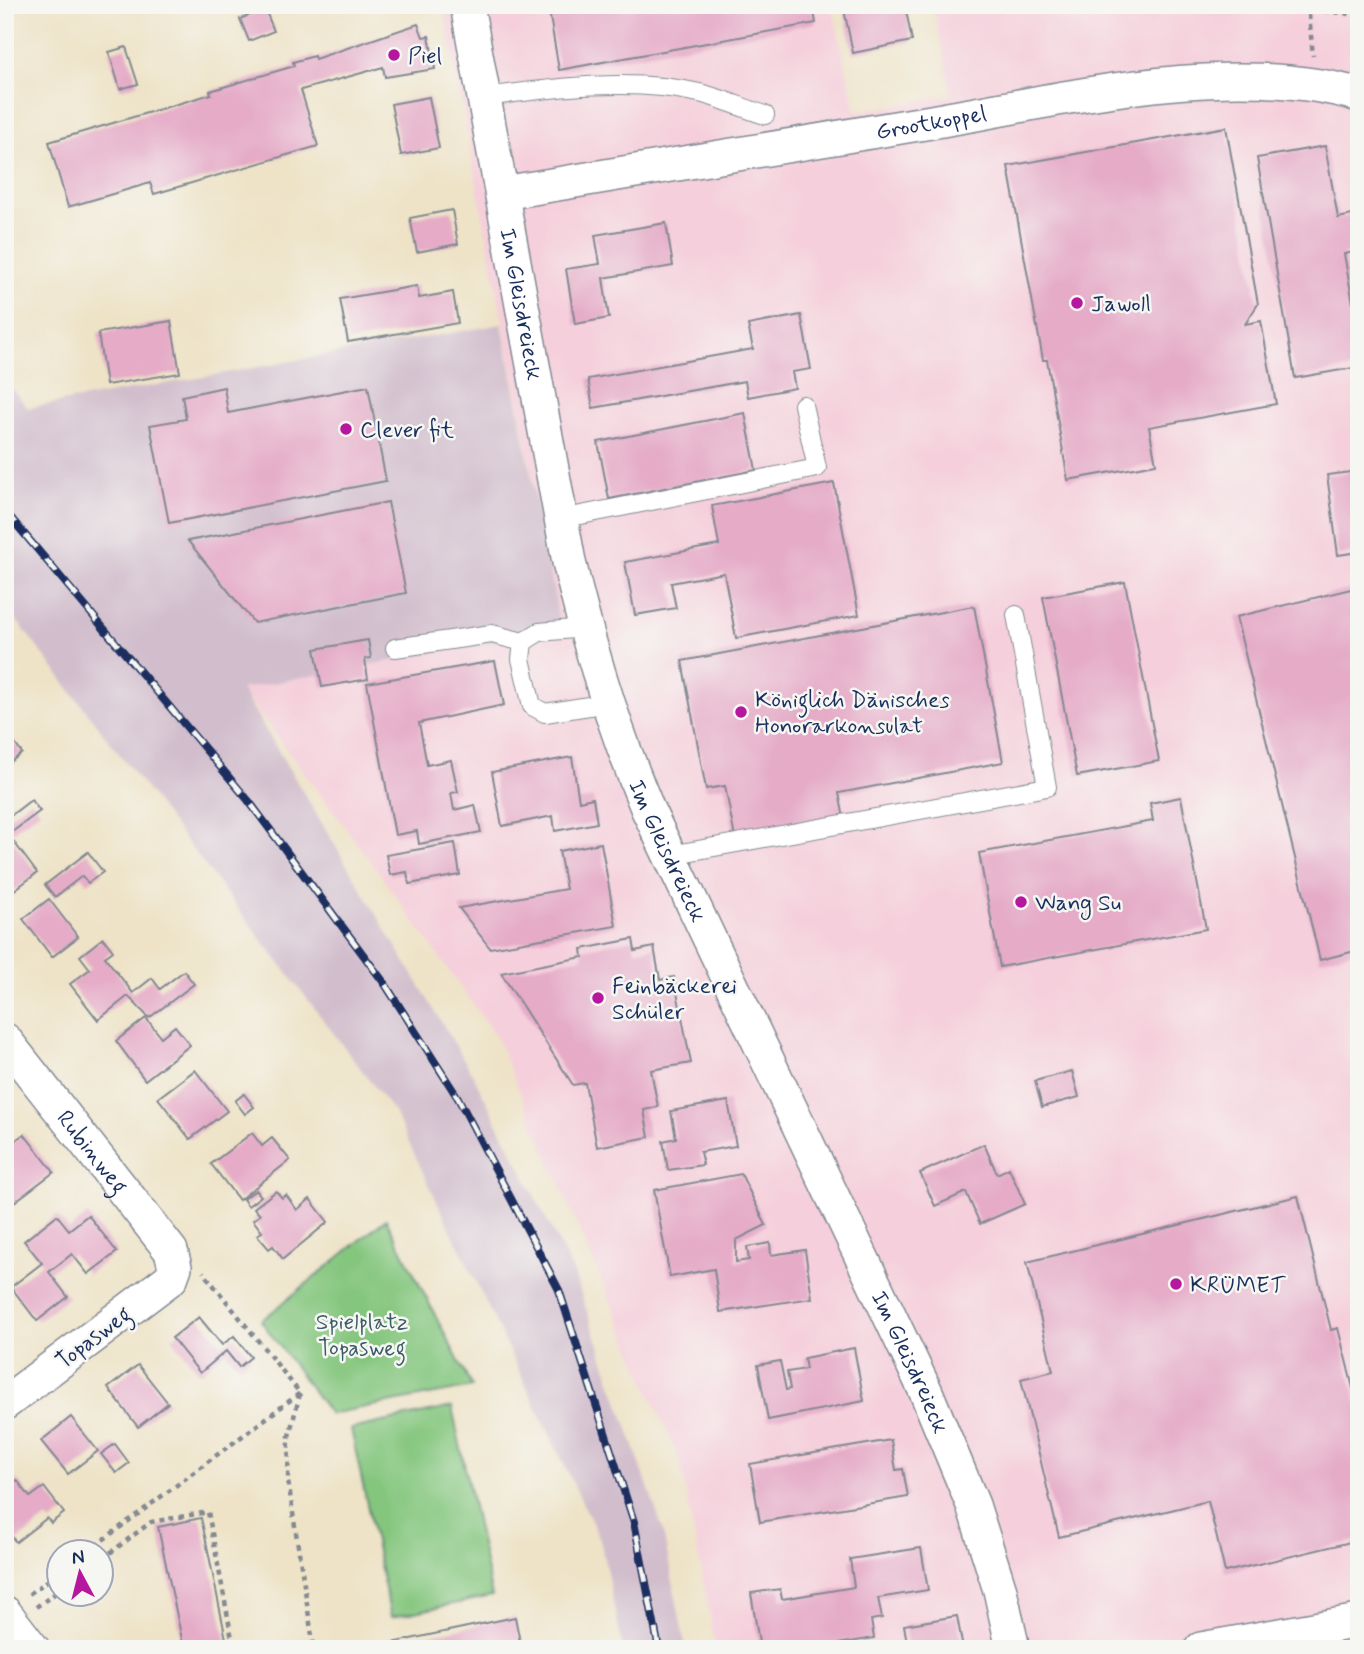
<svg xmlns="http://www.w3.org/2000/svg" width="1364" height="1654" viewBox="0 0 1364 1654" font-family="Mynerve,sans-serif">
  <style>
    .built { fill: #f5cfdb }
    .industrial { fill: #d1bdcc }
    .green { fill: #84c67e; stroke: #507a6e; stroke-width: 2 }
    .building { fill: #e5abc7 }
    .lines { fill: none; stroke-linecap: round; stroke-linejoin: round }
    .lane-casing { stroke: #848992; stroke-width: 20 }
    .street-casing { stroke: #848992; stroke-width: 36 }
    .path { stroke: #848992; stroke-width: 4.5; stroke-dasharray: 5 5; stroke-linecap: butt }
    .lane { stroke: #fff; stroke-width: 18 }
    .street { stroke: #fff; stroke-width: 33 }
    .rail-casing { stroke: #1b2f5e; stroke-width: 8 }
    .rail { stroke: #f6f6f2; stroke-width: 5; stroke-dasharray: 16; stroke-linecap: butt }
    .poi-dot { fill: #b5179e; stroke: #f6f6f2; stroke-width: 2.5 }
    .labels { text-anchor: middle; stroke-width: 5; stroke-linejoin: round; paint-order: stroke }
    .poi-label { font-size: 23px; fill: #1b2f5e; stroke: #f6f6f2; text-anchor: start }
    .street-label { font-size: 23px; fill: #1b2f5e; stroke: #f6f6f2 }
    .park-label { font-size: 23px; fill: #3a5c68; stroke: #f6f6f2 }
  </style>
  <rect width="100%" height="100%" fill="#f6f6f2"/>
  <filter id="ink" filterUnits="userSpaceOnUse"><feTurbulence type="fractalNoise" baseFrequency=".0143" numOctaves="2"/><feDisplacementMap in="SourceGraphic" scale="14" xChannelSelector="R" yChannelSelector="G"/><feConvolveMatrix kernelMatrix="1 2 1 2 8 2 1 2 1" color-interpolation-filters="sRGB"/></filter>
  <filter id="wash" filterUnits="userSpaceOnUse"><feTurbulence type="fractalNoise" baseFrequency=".00686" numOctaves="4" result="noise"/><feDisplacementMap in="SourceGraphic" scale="28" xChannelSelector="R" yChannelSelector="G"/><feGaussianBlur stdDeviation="1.57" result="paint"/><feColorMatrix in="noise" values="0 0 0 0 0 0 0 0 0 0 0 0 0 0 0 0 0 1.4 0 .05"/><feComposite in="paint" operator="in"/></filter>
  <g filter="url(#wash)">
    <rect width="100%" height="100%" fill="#eee3c7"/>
    <!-- built -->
    <polygon class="built" points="477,5 832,5 856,112 952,95 933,5 1359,5 1359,1649 716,1649 680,1462 496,1037 378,871 241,689 561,629 444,11"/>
    <!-- industrial -->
    <polygon class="industrial" points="502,324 561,629 241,689 472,1073 573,1271 662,1527 686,1649 623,1649 600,1539 394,1112 5,605 5,380 28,408"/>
    <!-- green -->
    <g class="green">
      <polygon points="386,1219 472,1387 330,1414 261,1321"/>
      <polygon points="452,1407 492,1596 391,1617 351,1429"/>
    </g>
    <g id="blocks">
      <!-- building -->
      <g class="building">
        <polygon points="548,5 813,5 816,23 559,70"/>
        <polygon points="843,5 905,5 912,41 853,53"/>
        <polygon points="265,9 274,31 249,41 240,19"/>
        <polygon points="418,24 423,37 429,36 435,69 385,77 383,67 301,90 318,146 154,194 150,183 68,207 49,142 211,94 210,91 294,66 293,62 314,56 315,59"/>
        <polygon points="126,47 138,84 120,89 109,52"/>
        <polygon points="429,97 439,148 401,155 391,104"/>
        <polygon points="1226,127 1258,304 1245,324 1261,321 1276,404 1149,427 1156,464 1068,480 1047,360 1043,360 1008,166"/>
        <polygon points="1325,146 1338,218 1357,214 1359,227 1359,251 1344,254 1353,303 1359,302 1359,367 1295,378 1257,158"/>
        <polygon points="452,210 458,244 417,252 410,218"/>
        <polygon points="666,223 673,266 603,278 609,318 575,324 566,269 600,264 595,235"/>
        <polygon points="417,286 419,298 453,292 458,323 348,342 340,299"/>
        <polygon points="801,315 811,369 792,372 795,388 748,397 745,381 593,408 588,379 753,349 748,325"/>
        <polygon points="171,321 180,373 106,385 98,333"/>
        <polygon points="368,386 386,481 169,523 150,425 186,419 182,396 224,387 228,413"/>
        <polygon points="745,413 756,470 609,499 598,442"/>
        <polygon points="1359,471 1359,552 1338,555 1327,475"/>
        <polygon points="834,483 859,615 736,638 724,573 671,583 676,608 635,615 625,562 719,545 712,506"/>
        <polygon points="388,502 406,593 254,623 188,541"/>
        <polygon points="1125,582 1159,761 1077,776 1043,597"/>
        <polygon points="1359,587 1359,950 1320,960 1236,617"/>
        <polygon points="974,606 1003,762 839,793 844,818 735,838 725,786 706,789 682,661"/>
        <polygon points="368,640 371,658 365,659 368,679 322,687 315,649"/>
        <polygon points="495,661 504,705 419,723 427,765 451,760 458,792 451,793 454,810 475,805 481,832 419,844 417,831 395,835 367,683"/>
        <polygon points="5,731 22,753 8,764 5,760"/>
        <polygon points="572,757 579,801 593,798 597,823 555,831 553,816 502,826 492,772"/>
        <polygon points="1181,797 1206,929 1000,967 979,853 1153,821 1150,803"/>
        <polygon points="31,800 40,811 12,832 5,820"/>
        <polygon points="8,834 37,873 5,897 5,836"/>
        <polygon points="455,843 460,875 409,884 407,872 390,875 386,855"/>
        <polygon points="601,843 616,926 490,948 459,908 566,889 559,851"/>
        <polygon points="88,852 103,872 88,883 82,876 55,897 45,885"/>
        <polygon points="49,899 78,937 52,957 23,919"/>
        <polygon points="103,938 113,951 105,957 133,993 152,978 160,989 184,971 194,984 149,1018 128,996 98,1020 70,984 90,969 80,956"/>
        <polygon points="633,939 635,951 654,947 660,980 674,977 691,1063 651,1070 658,1107 644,1110 649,1137 597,1147 585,1083 573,1085 501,973 583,957 582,949"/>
        <polygon points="146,1018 161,1037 175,1026 190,1045 145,1080 116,1041"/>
        <polygon points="195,1070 227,1111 190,1139 158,1098"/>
        <polygon points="1072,1071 1079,1097 1042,1107 1035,1081"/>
        <polygon points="244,1094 254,1107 245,1114 235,1101"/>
        <polygon points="728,1101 736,1146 700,1152 703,1165 668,1170 663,1141 676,1138 671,1111"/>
        <polygon points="252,1133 262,1146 272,1138 290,1160 239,1200 211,1164"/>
        <polygon points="24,1134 54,1172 5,1209 5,1148"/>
        <polygon points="984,1144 997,1174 1009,1168 1025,1204 980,1224 966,1192 935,1206 920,1173"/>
        <polygon points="741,1174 766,1225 736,1240 736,1262 749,1260 747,1247 770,1243 771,1255 805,1250 812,1298 720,1312 714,1269 670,1277 654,1190"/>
        <polygon points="256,1190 261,1196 248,1206 243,1199"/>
        <polygon points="276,1191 282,1198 286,1195 297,1210 310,1199 328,1222 283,1259 273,1246 269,1249 257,1235 262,1232 253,1220 260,1215 254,1208"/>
        <polygon points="1298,1196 1331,1330 1338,1328 1359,1412 1359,1540 1225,1572 1208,1501 1059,1537 1021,1379 1053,1371 1027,1262"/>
        <polygon points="57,1215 69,1230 88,1215 117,1252 88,1274 72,1254 49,1272 68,1297 37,1321 11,1287 42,1263 24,1241"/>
        <polygon points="199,1317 222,1345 234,1336 251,1357 239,1367 226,1351 200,1373 172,1338"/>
        <polygon points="854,1348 864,1401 768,1420 758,1365 780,1361 786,1390 790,1389 787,1372 806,1369 804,1358"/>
        <polygon points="138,1365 168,1403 138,1427 108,1388"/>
        <polygon points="71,1417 98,1451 68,1474 41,1441"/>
        <polygon points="891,1440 896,1470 903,1469 908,1497 760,1522 750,1464"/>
        <polygon points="115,1444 129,1463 116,1473 101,1454"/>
        <polygon points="17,1480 30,1497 44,1487 64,1513 51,1523 47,1518 16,1542 5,1529 5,1490"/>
        <polygon points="201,1518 206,1541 228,1649 184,1649 158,1527"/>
        <polygon points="921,1548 928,1590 878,1598 882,1618 871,1620 874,1638 810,1649 760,1649 751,1593 780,1589 782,1599 854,1587 850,1559"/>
        <polygon points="957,1616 963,1649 908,1649 904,1625"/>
        <polygon points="515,1617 520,1642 488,1649 378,1649 377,1646"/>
      </g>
    </g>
  </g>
  <g filter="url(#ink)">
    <use href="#blocks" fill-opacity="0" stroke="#848992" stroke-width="2"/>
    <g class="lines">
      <!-- lane casing -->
      <g class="lane-casing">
        <g id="lane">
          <path d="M485,97C551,88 632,77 699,93C721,98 743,108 765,115"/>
          <polyline points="561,519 817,468 803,405"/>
          <polyline points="585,628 539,632 523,642 521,659 532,706 545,713 608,703"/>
          <polyline points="395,648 492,634 523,642"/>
          <polyline points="670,855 1047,787 1016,615"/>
        </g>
      </g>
      <!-- street casing -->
      <g class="street-casing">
        <g id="street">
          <path id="s1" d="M467,5L569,562C589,647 614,729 648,810L926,1392L973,1505L1000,1590L1013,1649"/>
          <path id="s2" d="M503,193C646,169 788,146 931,122C1060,100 1231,57 1359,95"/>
          <path id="s3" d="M5,1040L171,1251L175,1267L171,1278L5,1403"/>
          <polyline points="5,1613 33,1649"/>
          <polyline points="1201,1649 1359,1621"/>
        </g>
      </g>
      <!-- path -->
      <g class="path">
        <polyline points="1275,5 1358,15"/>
        <polyline points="1308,5 1313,56"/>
        <polyline points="300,1394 289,1436 288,1481 314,1649"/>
        <polyline points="87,1552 300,1393 203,1272"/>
        <polyline points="102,1559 151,1522 208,1512 234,1649"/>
        <polyline points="29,1594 60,1572"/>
        <polyline points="36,1607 60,1590"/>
      </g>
      <!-- lane -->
      <use href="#lane" class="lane"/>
      <!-- street -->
      <use href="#street" class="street"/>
      <!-- rail casing -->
      <g class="rail-casing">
        <polyline id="rail" points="5,511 248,800 385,984 458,1098 559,1290 634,1522 659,1649"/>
      </g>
      <!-- rail -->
      <use href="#rail" class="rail"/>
    </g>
  </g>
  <!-- markers -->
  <g class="poi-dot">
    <circle cx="394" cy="55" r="7"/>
    <circle cx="1077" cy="303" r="7"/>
    <circle cx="346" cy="429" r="7"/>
    <circle cx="741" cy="712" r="7"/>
    <circle cx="1021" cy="902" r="7"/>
    <circle cx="598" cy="998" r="7"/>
    <circle cx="1176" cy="1284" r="7"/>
  </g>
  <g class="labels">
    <!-- poi labels -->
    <g class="poi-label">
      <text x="408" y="63">Piel</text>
      <text x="1091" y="311">Jawoll</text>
      <text x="360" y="437">Clever fit</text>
      <text x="755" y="707">Königlich Dänisches<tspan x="755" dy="26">Honorarkonsulat</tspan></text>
      <text x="1035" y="910">Wang Su</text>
      <text x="612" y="993">Feinbäckerei<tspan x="612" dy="26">Schüler</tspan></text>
      <text x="1190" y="1292">KRÜMET</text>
    </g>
    <!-- street labels -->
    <g class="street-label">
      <text dy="8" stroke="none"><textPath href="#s2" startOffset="434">Grootkoppel</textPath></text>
      <text dy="8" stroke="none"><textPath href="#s1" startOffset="304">Im Gleisdreieck</textPath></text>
      <text dy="8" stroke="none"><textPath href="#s1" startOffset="872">Im Gleisdreieck</textPath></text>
      <text dy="8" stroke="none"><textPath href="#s3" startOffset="142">Rubinweg</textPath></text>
      <text transform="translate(93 1337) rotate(-37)" y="8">Topasweg</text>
      <text dy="8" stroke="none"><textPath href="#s1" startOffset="1438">Im Gleisdreieck</textPath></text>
    </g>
    <!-- park labels -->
    <g class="park-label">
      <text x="362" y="1329">Spielplatz<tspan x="362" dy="26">Topasweg</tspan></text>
    </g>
  </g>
  <!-- margin -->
  <rect width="1364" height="1654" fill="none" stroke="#f6f6f2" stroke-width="28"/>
  <!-- north arrow -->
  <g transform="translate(80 1573) rotate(353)"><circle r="33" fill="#f6f6f2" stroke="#9ea6b7" stroke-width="2"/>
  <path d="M0-5L12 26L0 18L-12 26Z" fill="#b5179e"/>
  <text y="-10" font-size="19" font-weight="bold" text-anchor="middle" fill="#1b2f5e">N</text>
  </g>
</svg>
